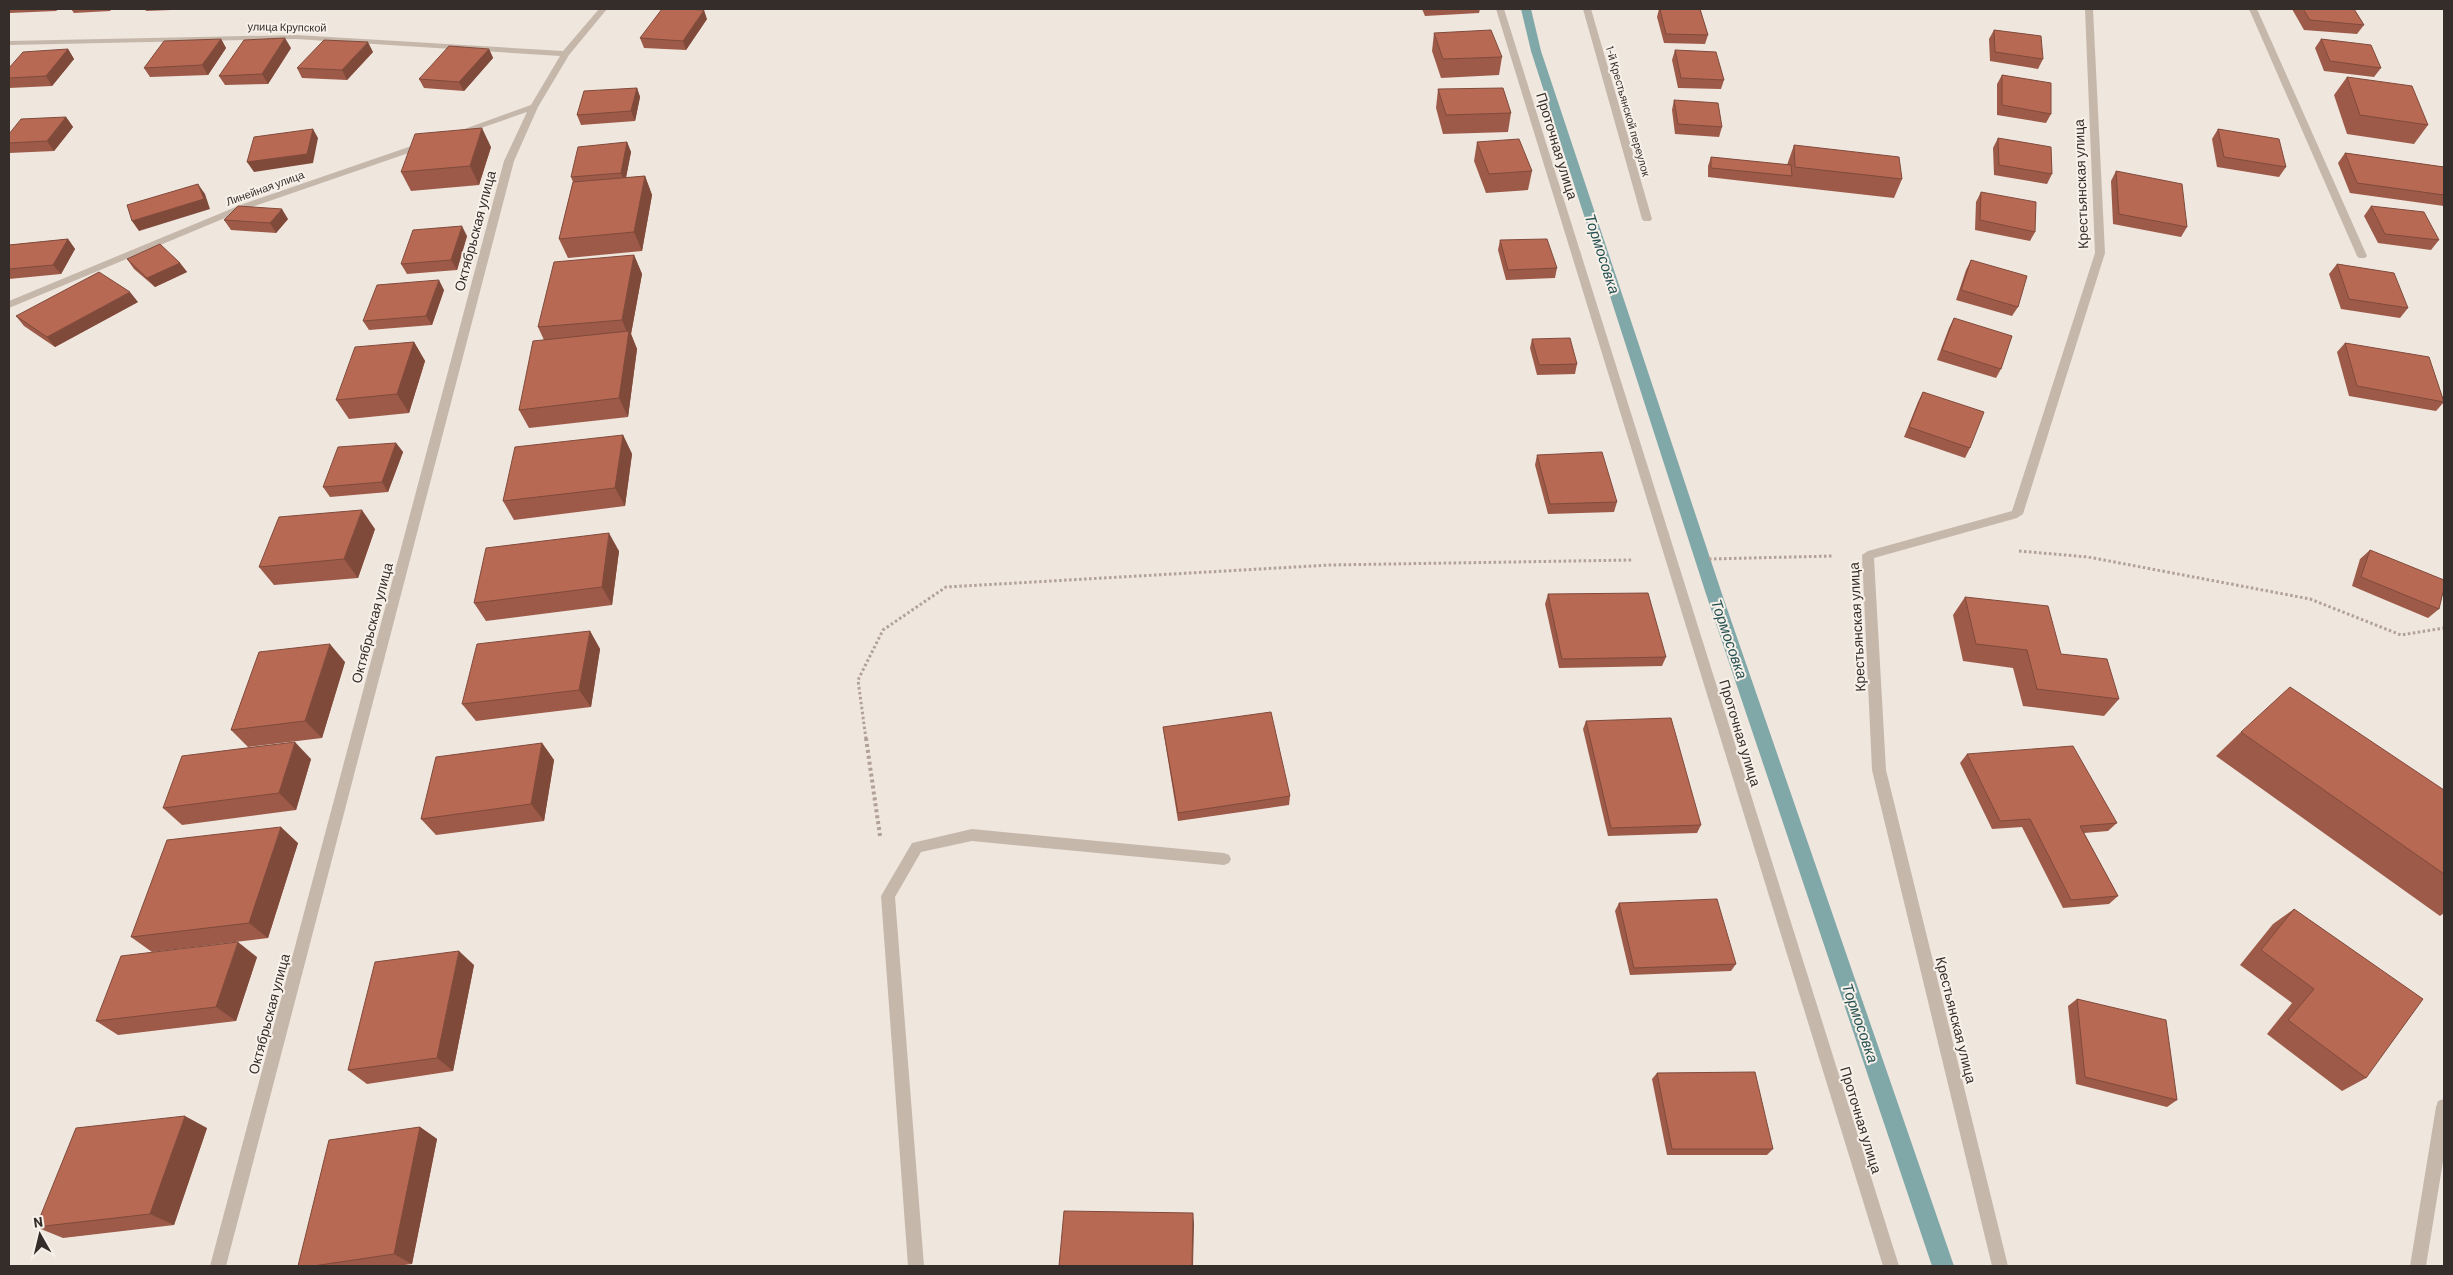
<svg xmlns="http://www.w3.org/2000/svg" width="2453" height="1275" viewBox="0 0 2453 1275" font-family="Barlow,sans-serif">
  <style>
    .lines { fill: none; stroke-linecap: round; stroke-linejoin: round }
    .stream { fill: #80a8a9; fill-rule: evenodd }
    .path-far1 { stroke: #b1a196; stroke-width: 3; stroke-dasharray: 2.5 2.5; stroke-linecap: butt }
    .path { stroke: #b1a196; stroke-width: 4; stroke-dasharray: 3 3; stroke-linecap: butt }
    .lane { fill: #c6b7ab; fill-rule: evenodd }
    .street { fill: #c6b7ab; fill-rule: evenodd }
    .wall { fill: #9d5a48 }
    .shaded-wall { fill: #804a3b }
    .building { fill: #b76954; stroke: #804a3b }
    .labels { text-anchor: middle; stroke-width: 4; stroke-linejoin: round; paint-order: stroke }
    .far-street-label { font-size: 11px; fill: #352d29; stroke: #f7f1ea }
    .street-label { font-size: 14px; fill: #352d29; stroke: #f7f1ea }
    .water-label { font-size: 15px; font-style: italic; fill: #244f51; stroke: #f7f1ea }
  </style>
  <rect width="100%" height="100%" fill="#efe6de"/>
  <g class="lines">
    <!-- stream -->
    <polygon class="stream" points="1521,9 1531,9 1541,51 1722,594 1954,1266 1932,1266 1706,594 1531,51"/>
    <!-- path-far1 -->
    <g class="path-far1">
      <polyline points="2019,551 2088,557 2310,599 2401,635 2444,628"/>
      <polyline points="1709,559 1833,556"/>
      <polyline points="866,739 858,680 883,630 946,587 1330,565 1633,560"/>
    </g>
    <!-- path -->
    <polyline class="path" points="866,738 880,836"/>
    <!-- lane -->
    <polygon class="lane" points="972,829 1224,853 1229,855 1231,859 1229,863 1224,865 972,841 921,852 895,897 924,1266 908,1266 881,896 912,843"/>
    <!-- street -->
    <g class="street">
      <polygon points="599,9 607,9 569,55 538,107 514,161 226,1266 210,1266 504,161 527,112 455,137 448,135 531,105 560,56 296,39 9,45 9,41 296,35 563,51"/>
      <polygon points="1496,9 1504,9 1899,1266 1883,1266"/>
      <polygon points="1583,9 1591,9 1652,219 1650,221 1644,221 1642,219"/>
      <polygon points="2085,9 2093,9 2105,253 2023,514 2017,518 1874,558 1886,770 2008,1266 1992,1266 1872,770 1862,555 1868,551 2012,511 2095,253"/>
      <polygon points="2249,9 2257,9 2367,256 2365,258 2359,258 2357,256"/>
      <polygon points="426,141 430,144 429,146 249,208 9,308 9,301 243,204"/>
      <polygon points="2444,1099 2444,1155 2426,1266 2410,1266 2436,1107 2438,1101"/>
    </g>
  </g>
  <!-- wall -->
  <g class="wall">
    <polygon points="9,9 59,9 56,11 9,13"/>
    <polygon points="71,9 112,9 110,11 74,13"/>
    <polygon points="145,9 196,9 146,11"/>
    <polygon points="330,9 373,9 331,10"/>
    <polygon points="1422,9 1480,9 1479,13 1425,16"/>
    <polygon points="1659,9 1700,9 1708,35 1705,44 1664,43 1657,17"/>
    <polygon points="2292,9 2354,9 2364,25 2357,34 2304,30"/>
    <polygon points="707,19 686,50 644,48 640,38"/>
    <polygon points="1994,30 2043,59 2038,69 1990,61 1989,39"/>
    <polygon points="1434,33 1502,57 1499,75 1441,78 1432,51"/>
    <polygon points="221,39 226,48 208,75 150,77 144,68"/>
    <polygon points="2321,39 2381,68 2374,77 2324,71 2315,48"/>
    <polygon points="291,48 268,84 225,85 219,76"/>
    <polygon points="68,49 74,59 52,86 9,88 9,68"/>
    <polygon points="489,49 493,58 464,91 424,88 419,79"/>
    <polygon points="1675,50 1724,80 1721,89 1678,88 1672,60"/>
    <polygon points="373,52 347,80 302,78 297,68"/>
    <polygon points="2002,75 2051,114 2046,123 1997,115 1997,84"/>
    <polygon points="2347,77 2428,125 2414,144 2347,134 2334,95"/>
    <polygon points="637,88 640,97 635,121 581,125 577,115"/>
    <polygon points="1438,89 1511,113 1508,132 1443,134 1436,108"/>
    <polygon points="1674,100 1722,127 1719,137 1675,134 1672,110"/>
    <polygon points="66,117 73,127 54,151 9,153 9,134"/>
    <polygon points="2218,129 2286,167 2279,177 2217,167 2212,139"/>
    <polygon points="1998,138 2052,174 2047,184 1994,175 1993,148"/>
    <polygon points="627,142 631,152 626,178 645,176 652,195 642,251 568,258 559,239 573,182 571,177"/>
    <polygon points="1477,142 1532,171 1528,190 1486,193 1474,161"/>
    <polygon points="1794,145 1902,179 1894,198 1708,177 1708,166 1711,157 1787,165"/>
    <polygon points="491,147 479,185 411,191 401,172"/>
    <polygon points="2345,153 2444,167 2444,206 2350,193 2338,163"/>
    <polygon points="2116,171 2187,227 2181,237 2113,224 2111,181"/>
    <polygon points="1981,192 2035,232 2030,241 1975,230 1976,202"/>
    <polygon points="2371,206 2439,240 2431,250 2378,243 2364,216"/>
    <polygon points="288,219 276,233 231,230 224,220"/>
    <polygon points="467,236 457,270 407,274 401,264"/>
    <polygon points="68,239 75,249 61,274 9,279 9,245"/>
    <polygon points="1500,240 1557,268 1555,278 1506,280 1498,250"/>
    <polygon points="634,255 642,274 631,334 637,349 628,417 529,428 519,410 544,340 538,327"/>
    <polygon points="127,259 180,263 187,272 155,287 134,269"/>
    <polygon points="1971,260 2018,307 2012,316 1956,300 1966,270"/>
    <polygon points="2337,264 2408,308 2400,318 2341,309 2329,274"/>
    <polygon points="444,290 432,325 369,330 363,321"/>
    <polygon points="138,302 55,347 24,326 16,316"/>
    <polygon points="1954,318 2001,369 1996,378 1937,360 1949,328"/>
    <polygon points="1532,339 1577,364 1575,374 1537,375 1530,348"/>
    <polygon points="414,342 425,361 409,413 349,419 336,400"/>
    <polygon points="2345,343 2444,401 2444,402 2436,411 2349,396 2337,352"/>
    <polygon points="1923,392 1970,448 1965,458 1904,437 1918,402"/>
    <polygon points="623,435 632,454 625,506 514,520 503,501"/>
    <polygon points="396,443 403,452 388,492 330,497 323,487"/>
    <polygon points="1537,455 1617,502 1614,512 1548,514 1535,465"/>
    <polygon points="375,529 358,578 274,585 259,567"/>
    <polygon points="2370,550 2439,609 2428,618 2352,586 2360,559"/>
    <polygon points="619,551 612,605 486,621 474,603"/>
    <polygon points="1548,594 1666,657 1662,666 1559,668 1545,604"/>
    <polygon points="1965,597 2061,654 2119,699 2104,716 2023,706 2013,668 1963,661 1953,615"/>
    <polygon points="590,631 600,649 591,707 476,721 462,704"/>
    <polygon points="345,662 322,738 248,747 231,730"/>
    <polygon points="1586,721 1701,825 1697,833 1608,836 1583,729"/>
    <polygon points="1163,727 1290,796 1289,805 1178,821 1164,735"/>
    <polygon points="2241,732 2444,790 2444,913 2440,916 2216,756"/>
    <polygon points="542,743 554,760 544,821 436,835 421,819"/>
    <polygon points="1967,754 2117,823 2108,831 2084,833 2118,896 2109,904 2063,908 2022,827 1992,829 1960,763"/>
    <polygon points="311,759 296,810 182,825 163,808"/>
    <polygon points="298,843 268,938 152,952 131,937"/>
    <polygon points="1619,903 1736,964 1731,971 1630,975 1615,911"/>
    <polygon points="2294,909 2366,1078 2342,1091 2267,1034 2292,1003 2240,965 2273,924"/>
    <polygon points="257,957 236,1021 118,1035 96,1021"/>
    <polygon points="474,965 453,1071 367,1084 348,1070"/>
    <polygon points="2077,999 2177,1100 2167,1107 2076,1084 2068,1006"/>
    <polygon points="1657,1073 1773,1149 1767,1155 1667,1155 1652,1079"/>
    <polygon points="420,1127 437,1139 412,1264 397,1266 298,1266"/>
    <polygon points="207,1128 174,1225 63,1238 36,1227"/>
  </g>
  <!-- shaded-wall -->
  <g class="shaded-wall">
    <polygon points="704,10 707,19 686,50 683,41"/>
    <polygon points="285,38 291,48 268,84 262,74"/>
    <polygon points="221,39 226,48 208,75 202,65"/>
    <polygon points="368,42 373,52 347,80 342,70"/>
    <polygon points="68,49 74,59 52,86 46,76"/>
    <polygon points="489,49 493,58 464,91 459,82"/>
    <polygon points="637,88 640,97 635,121 631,111"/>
    <polygon points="66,117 73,127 54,151 47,141"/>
    <polygon points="482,128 491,147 479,185 470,166"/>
    <polygon points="313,129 318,138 313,163 254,172 247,162"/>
    <polygon points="627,142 631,152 625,182 621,173"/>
    <polygon points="645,176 652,195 642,251 634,232"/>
    <polygon points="198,184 205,194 210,209 139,231 132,221"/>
    <polygon points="282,209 288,219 276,233 270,223"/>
    <polygon points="462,226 467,236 457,270 451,260"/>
    <polygon points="68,239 75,249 61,274 53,265"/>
    <polygon points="634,255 642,274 631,334 637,349 628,417 619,398 628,335 622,320"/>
    <polygon points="180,263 187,272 155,287 147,278"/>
    <polygon points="439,280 444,290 432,325 426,316"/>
    <polygon points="130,292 138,302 55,347 47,337"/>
    <polygon points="414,342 425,361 409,413 397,394"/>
    <polygon points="623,435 632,454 625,506 615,488"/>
    <polygon points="396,443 403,452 388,492 382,482"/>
    <polygon points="362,510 375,529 358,578 344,559"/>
    <polygon points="609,533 619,551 612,605 602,587"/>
    <polygon points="590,631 600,649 591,707 579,690"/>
    <polygon points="330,644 345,662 322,738 305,721"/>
    <polygon points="295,742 311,759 296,810 279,793"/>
    <polygon points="542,743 554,760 544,821 531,804"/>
    <polygon points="281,827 298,843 268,938 249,923"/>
    <polygon points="238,942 257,957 236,1021 216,1007"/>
    <polygon points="459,951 474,965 453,1071 437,1058"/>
    <polygon points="185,1116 207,1128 174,1225 150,1214"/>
    <polygon points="420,1127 437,1139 412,1264 394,1254"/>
    <polygon points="1193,1213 1194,1224 1193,1266 1192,1266"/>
  </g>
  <!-- building -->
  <g class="building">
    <polygon points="662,9 683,9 704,10 683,41 640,38"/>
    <polygon points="1660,9 1700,9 1708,35 1666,34"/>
    <polygon points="2303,9 2354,9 2364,25 2310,20"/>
    <polygon points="1491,30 1502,57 1443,59 1434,33"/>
    <polygon points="1994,30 2041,36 2043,59 1995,52"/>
    <polygon points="285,38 262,74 219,76 244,40"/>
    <polygon points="221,39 202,65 144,68 164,41"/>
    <polygon points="2321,39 2371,45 2381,68 2330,61"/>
    <polygon points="324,40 368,42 342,70 297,68"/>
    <polygon points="449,46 489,49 459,82 419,79"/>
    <polygon points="68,49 46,76 9,78 9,68 23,52"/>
    <polygon points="1675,50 1716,52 1724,80 1681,78"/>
    <polygon points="2002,75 2051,83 2051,114 2002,105"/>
    <polygon points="2347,77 2412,86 2428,125 2360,115"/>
    <polygon points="637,88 631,111 577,115 584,91"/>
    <polygon points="1503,88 1511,113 1446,115 1438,89"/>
    <polygon points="1674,100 1718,103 1722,127 1678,124"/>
    <polygon points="66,117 47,141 9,143 9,134 21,119"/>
    <polygon points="482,128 470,166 401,172 415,134"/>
    <polygon points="313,129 307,154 247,162 254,137"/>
    <polygon points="2218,129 2279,139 2286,167 2224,157"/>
    <polygon points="1998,138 2051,147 2052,174 1999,165"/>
    <polygon points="1519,139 1532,171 1489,174 1477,142"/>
    <polygon points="627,142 621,173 571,177 578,147"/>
    <polygon points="1794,145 1899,157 1902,179 1795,167"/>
    <polygon points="2345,153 2444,167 2444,195 2357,183"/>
    <polygon points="1711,157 1791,165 1792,176 1711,168"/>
    <polygon points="2116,171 2182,184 2187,227 2119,214"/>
    <polygon points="645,176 634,232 559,239 573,182"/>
    <polygon points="198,184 204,199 132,221 127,205"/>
    <polygon points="1981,192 2036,202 2035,232 1980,220"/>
    <polygon points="238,206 282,209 270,223 224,220"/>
    <polygon points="2371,206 2424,212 2439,240 2385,234"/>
    <polygon points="462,226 451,260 401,264 413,230"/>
    <polygon points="68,239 53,265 9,269 9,245"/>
    <polygon points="1547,239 1557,268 1508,270 1500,240"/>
    <polygon points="160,244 180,263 147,278 127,259"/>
    <polygon points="634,255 622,320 538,327 554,262"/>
    <polygon points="1971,260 2027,276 2018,307 1961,290"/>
    <polygon points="2337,264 2394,273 2408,308 2349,299"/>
    <polygon points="99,272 130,292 47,337 16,316"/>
    <polygon points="439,280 426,316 363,321 377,285"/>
    <polygon points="1954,318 2012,336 2001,369 1942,350"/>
    <polygon points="629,331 619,398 519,410 533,341"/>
    <polygon points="1570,338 1577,364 1539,365 1532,339"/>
    <polygon points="414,342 397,394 336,400 355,347"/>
    <polygon points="2345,343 2429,357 2444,402 2357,386"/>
    <polygon points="1923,392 1984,412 1970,448 1909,427"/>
    <polygon points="623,435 615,488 503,501 515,447"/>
    <polygon points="396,443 382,482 323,487 338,447"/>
    <polygon points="1602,452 1617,502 1550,504 1537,455"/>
    <polygon points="362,510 344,559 259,567 279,517"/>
    <polygon points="609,533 602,587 474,603 486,548"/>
    <polygon points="2370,550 2444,580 2444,588 2439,609 2361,577"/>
    <polygon points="1648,593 1666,657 1562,659 1548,594"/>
    <polygon points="1965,597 2048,606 2061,654 2107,659 2119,699 2037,689 2027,650 1976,644"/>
    <polygon points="590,631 579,690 462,704 477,644"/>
    <polygon points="330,644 305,721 231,730 259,652"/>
    <polygon points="2290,687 2444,790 2444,874 2241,732"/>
    <polygon points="1271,712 1290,796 1178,813 1163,727"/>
    <polygon points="1671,718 1701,825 1611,828 1586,721"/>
    <polygon points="295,742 279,793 163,808 182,756"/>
    <polygon points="542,743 531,804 421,819 436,757"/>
    <polygon points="2073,746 2117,823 2080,826 2118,896 2071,900 2030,819 2000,821 1967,754"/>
    <polygon points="281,827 249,923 131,937 167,840"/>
    <polygon points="1717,899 1736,964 1634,968 1619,903"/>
    <polygon points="2294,909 2423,999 2366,1078 2288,1020 2314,989 2261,950"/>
    <polygon points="238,942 216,1007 96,1021 121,956"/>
    <polygon points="459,951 437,1058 348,1070 375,962"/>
    <polygon points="2077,999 2166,1020 2177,1100 2085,1077"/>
    <polygon points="1755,1072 1773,1149 1672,1149 1657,1073"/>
    <polygon points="185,1116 150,1214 36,1227 76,1128"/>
    <polygon points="420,1127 394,1254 313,1266 298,1266 329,1140"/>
    <polygon points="1064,1211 1193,1213 1192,1266 1059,1266"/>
  </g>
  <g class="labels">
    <!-- far-street labels -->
    <g class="far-street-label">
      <text transform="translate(287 27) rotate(1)" y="4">улица Крупской</text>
      <text transform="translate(1628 111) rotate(74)" y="4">1-й Крестьянской переулок</text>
      <text transform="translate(265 188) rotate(-20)" y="4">Линейная улица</text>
    </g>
    <!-- street labels -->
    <g class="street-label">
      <text transform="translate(1557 146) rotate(73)" y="5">Проточная улица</text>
      <text transform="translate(2081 184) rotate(-92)" y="5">Крестьянская улица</text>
      <text transform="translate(475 231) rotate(-75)" y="5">Октябрьская улица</text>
      <text transform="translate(372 623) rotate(-75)" y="5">Октябрьская улица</text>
      <text transform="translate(1857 627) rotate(-93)" y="5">Крестьянская улица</text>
      <text transform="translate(1740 733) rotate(73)" y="5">Проточная улица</text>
      <text transform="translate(269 1014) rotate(-75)" y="5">Октябрьская улица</text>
      <text transform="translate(1956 1020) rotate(76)" y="5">Крестьянская улица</text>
      <text transform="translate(1861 1120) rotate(73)" y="5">Проточная улица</text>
    </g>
    <!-- water labels -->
    <g class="water-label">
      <text transform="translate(1602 254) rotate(72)" y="5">Тормосовка</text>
      <text transform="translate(1729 639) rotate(71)" y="5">Тормосовка</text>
      <text transform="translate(1860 1023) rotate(71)" y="5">Тормосовка</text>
    </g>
  </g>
  <!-- border -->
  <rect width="2453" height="1275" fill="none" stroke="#352d29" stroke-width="20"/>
  <!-- north arrow -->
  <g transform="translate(40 1235) rotate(352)" stroke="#f7f1ea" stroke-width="4" paint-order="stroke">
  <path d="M0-4L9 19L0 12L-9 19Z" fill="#352d29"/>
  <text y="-8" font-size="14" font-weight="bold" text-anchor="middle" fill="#352d29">N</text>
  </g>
</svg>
